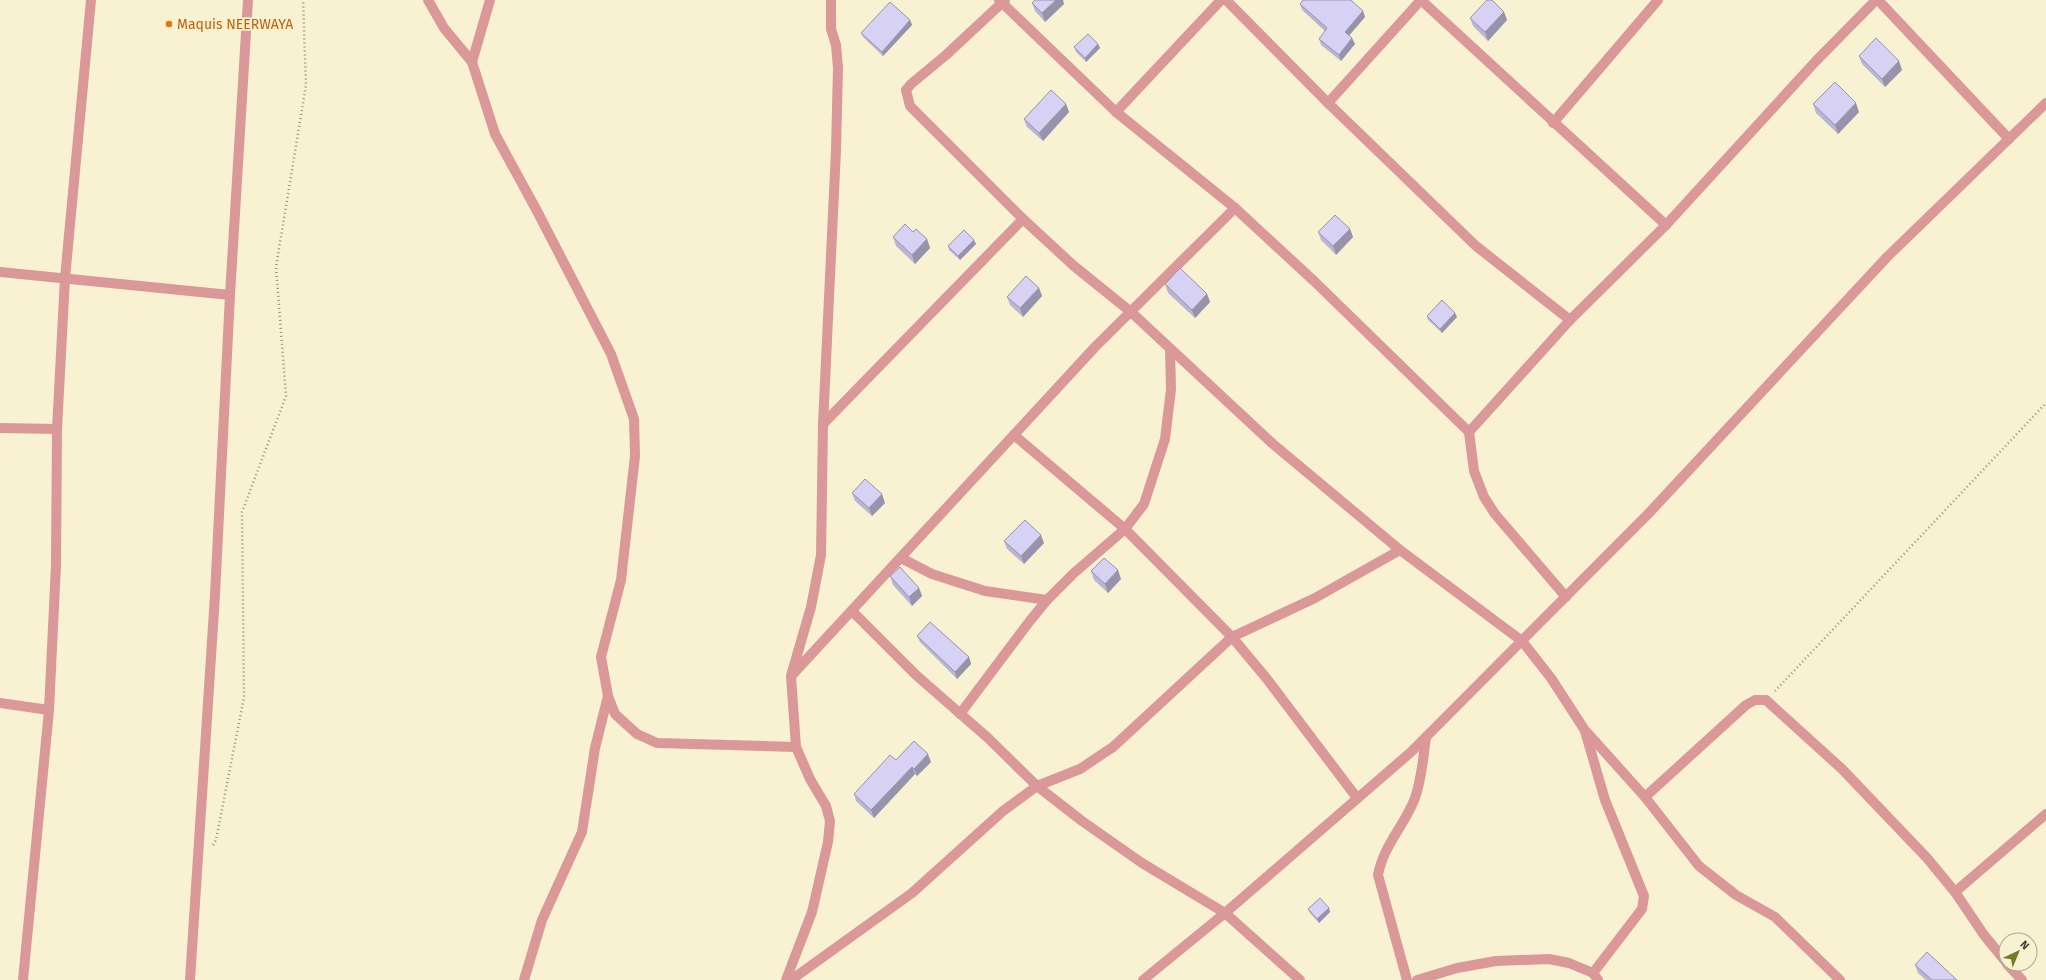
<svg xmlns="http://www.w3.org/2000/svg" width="2046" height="980" viewBox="0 0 2046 980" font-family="'Fira Sans',sans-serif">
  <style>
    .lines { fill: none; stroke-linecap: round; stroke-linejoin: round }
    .path { stroke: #95927c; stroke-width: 2.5; stroke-dasharray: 1 3; stroke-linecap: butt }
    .minor { stroke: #da9898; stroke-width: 10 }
    .tertiary { stroke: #da9898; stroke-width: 10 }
    .wall { fill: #b9b5d2 }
    .shaded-wall { fill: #9693ab }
    .building { fill: #d7d2f4; stroke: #9693ab }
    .food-dot { fill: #e8710a; stroke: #f8f2d2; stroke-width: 1.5 }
    .labels { text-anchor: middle; stroke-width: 3.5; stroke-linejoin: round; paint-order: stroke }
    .food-label { font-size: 14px; fill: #c56008; stroke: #f8f2d2; text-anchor: start }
  </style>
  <rect width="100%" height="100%" fill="#f8f2d2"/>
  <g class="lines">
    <!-- path -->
    <g class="path">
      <polyline points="1775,691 2046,403"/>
      <polyline points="213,845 216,840 244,697 242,512 286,396 276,267 306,85 303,0"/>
    </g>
    <!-- minor -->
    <g class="minor">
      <polyline points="428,0 444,28 472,62"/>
      <polyline points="490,0 472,62 495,134 537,211 611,354 634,419 635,456 621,580 601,657 608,696 615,714 637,734 657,743 796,747"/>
      <polyline points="999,0 1116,112 1235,208 1314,281 1469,432 1474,471 1484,497 1495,514 1566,597"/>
      <polyline points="1005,0 946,55 911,84 906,90 910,106 1023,219 1074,266 1131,312 1273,444 1400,550 1522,641 1551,678 1584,729 1645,797 1699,866 1736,895 1775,917 1840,980"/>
      <polyline points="1226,0 1328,103 1476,246 1570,320 1469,432"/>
      <polyline points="1421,0 1666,225"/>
      <polyline points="1878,0 2009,139"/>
      <polyline points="1328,103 1421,0"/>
      <polyline points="1116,112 1221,0"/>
      <polyline points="1553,123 1658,0"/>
      <polyline points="0,272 230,295"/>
      <polyline points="1570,320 1666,225 1815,62 1876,0"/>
      <polyline points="823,424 1023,219"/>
      <polyline points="0,428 57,429"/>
      <polyline points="1014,435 1125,529 1232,637 1267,679 1357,798"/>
      <polyline points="901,558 932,574 985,591 1047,600"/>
      <polyline points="852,611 916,675 988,738 1037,786 1082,821 1142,863 1225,913 1300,980"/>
      <polyline points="793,674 1095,347 1235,208"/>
      <polyline points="0,703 49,710"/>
      <polyline points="960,714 1029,622 1047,600 1074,573 1125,529 1144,504 1165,439 1171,389 1170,349"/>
      <polyline points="1585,731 1605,800 1644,896 1642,909 1593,973 1598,980"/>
      <polyline points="1645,797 1746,705 1755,700 1766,700 1842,769 1927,858 1955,892 1984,935 2006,962"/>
      <polyline points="1955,892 2046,814"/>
      <polyline points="2007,964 2022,980"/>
      <polyline points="23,980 49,710 56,565 57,429 65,278 91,0"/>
      <polyline points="190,980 215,595 230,295 248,0"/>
      <polyline points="524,980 542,920 582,832 595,748 608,696"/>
      <polyline points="786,980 812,912 828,842 830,821 826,806 810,779 796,747 791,676 811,607 821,555 823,424 836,150 838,68 836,45 831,29 831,0"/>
      <polyline points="791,980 912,893 1003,811 1037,786 1080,769 1113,747 1232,637 1315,598 1400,550"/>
      <path d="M1407,980L1378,875C1383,846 1405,825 1415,798C1422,778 1423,758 1426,737"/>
      <polyline points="1417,980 1457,968 1496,961 1549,959 1569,963 1593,973"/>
    </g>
    <!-- tertiary -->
    <polyline class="tertiary" points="1143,980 1225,913 1411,752 1650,512 1887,257 2046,103"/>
  </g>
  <!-- wall -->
  <g class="wall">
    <polygon points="1032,3 1064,4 1045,22 1035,11"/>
    <polygon points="1300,4 1363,11 1365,17 1349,35 1355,44 1341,61 1321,45 1319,39 1325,31 1302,10"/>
    <polygon points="1504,12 1507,20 1488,41 1473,26 1470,18"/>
    <polygon points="910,20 912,25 883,56 863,37 861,33"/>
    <polygon points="1098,44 1100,48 1086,62 1076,52 1074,47"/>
    <polygon points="1859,56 1902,70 1885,87 1862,64"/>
    <polygon points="1066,104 1069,112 1043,141 1027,127 1024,119"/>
    <polygon points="1813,104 1859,112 1838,134 1816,113"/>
    <polygon points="1350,229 1353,237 1336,255 1321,240 1318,232"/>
    <polygon points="913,232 927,239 930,248 915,264 896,246 893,237"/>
    <polygon points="974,240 976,244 960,260 949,250 948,246"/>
    <polygon points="1165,284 1207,294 1210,302 1195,318 1168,293"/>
    <polygon points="1039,288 1042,296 1023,317 1010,305 1007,297"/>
    <polygon points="1427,316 1457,317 1442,333 1428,320"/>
    <polygon points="852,493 885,503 872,516 855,501"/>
    <polygon points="1004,541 1044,543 1024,564 1007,549"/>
    <polygon points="1091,571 1121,579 1108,593 1094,580"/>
    <polygon points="890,576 919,588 922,596 912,606 893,585"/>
    <polygon points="917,636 969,657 971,664 957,679 920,642"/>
    <polygon points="896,760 931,762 917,776 915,774 874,818 856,801 854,794"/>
    <polygon points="1329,908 1330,912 1319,923 1310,913 1308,909"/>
    <polygon points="1915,965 1957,980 1926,980 1918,973"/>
  </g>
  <!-- shaded-wall -->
  <g class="shaded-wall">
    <polygon points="1056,0 1063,0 1064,4 1045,22 1042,13"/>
    <polygon points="1363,11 1365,17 1347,38 1345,32"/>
    <polygon points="1504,12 1507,20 1488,41 1485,32"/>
    <polygon points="910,20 912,25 883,56 882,52"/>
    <polygon points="1352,38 1355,44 1341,61 1339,55"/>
    <polygon points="1098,44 1100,48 1086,62 1085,58"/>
    <polygon points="1899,61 1902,70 1885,87 1882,79"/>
    <polygon points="1856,103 1859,112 1838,134 1835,125"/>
    <polygon points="1066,104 1069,112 1043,141 1039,133"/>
    <polygon points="1350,229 1353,237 1336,255 1333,246"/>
    <polygon points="927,239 930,248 915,264 912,255"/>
    <polygon points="974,240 976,244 960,260 958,256"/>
    <polygon points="1039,288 1042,296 1023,317 1020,308"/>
    <polygon points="1207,294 1210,302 1195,318 1192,310"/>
    <polygon points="1455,313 1457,317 1442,333 1440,329"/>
    <polygon points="882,494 885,503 872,516 869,508"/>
    <polygon points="1041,535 1044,543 1024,564 1021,556"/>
    <polygon points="1118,570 1121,579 1108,593 1105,584"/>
    <polygon points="919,588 922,596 912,606 909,597"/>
    <polygon points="969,657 971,664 957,679 955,672"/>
    <polygon points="928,754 931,762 917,776 914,769"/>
    <polygon points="912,767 915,774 874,818 871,810"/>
    <polygon points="1329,908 1330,912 1319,923 1317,919"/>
  </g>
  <!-- building -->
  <g class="building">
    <polygon points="1035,0 1056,0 1042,13 1032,3"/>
    <polygon points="1303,0 1351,0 1363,11 1345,32 1352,38 1339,55 1319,39 1327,28 1300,4"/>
    <polygon points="1487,0 1492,0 1504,12 1485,32 1470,18"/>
    <polygon points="890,2 910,20 882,52 861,33"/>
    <polygon points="1088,34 1098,44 1085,58 1074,47"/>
    <polygon points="1876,38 1899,61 1882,79 1859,56"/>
    <polygon points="1835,82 1856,103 1835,125 1813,104"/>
    <polygon points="1051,90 1066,104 1039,133 1024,119"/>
    <polygon points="1335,215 1350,229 1333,246 1318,232"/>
    <polygon points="905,224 913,232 916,229 927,239 912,255 893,237"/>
    <polygon points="964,230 974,240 958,256 948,246"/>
    <polygon points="1180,268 1207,294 1192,310 1165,284"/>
    <polygon points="1026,276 1039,288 1020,308 1007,297"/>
    <polygon points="1442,300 1455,313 1440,329 1427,316"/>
    <polygon points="865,479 882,494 869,508 852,493"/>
    <polygon points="1025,520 1041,535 1021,556 1004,541"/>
    <polygon points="1104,558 1118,570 1105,584 1091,571"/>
    <polygon points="900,567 919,588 909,597 890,576"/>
    <polygon points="930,622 969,657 955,672 917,636"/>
    <polygon points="914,741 928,754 914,769 912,767 871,810 854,794 890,755 896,760"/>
    <polygon points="1320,898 1329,908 1317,919 1308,909"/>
    <polygon points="1927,952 1957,980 1932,980 1915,965"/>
  </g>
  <!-- markers -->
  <circle class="food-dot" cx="169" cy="24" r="4"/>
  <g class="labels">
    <!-- food labels -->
    <g class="food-label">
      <text x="177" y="29">Maquis NEERWAYA</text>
    </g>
  </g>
  <!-- north arrow -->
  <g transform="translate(2018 952) rotate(44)"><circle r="19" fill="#f8f2d2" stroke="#aeaa91"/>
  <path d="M0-3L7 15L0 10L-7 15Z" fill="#747b25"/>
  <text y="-6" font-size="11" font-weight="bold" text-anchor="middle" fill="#3f3d30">N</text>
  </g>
</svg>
